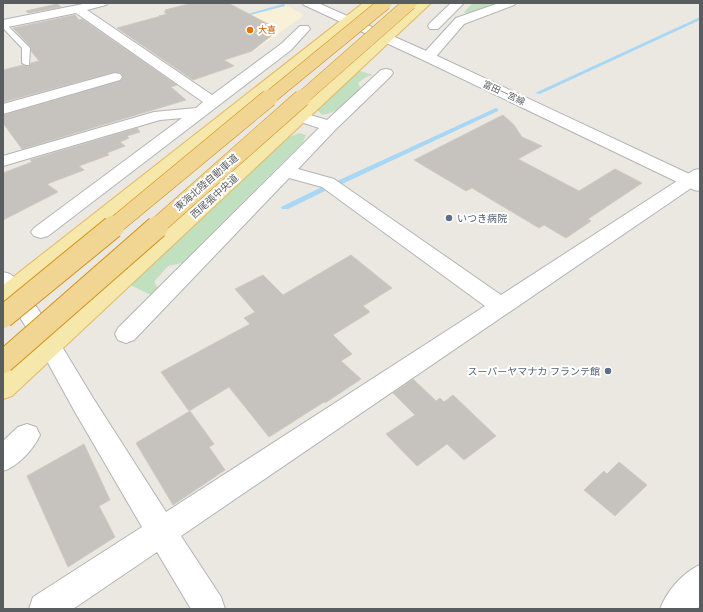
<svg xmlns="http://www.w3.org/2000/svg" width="703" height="612" viewBox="0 0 703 612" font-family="'DM Sans','Noto Sans JP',sans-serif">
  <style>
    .commercial { fill: #f9f0d8 }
    .green { fill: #c1e0c0 }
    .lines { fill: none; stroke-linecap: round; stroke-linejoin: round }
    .stream { fill: #a7d7f5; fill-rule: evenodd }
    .building { fill: #c6c3be; stroke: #cfcac0 }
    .service-casing { stroke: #b2b4b7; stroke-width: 2 }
    .minor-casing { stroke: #b2b4b7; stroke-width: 2 }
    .secondary-casing { stroke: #b1b4b7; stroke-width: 2 }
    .primary-casing { stroke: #e2b964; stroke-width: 2 }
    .service { fill: #fff; fill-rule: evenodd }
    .minor { fill: #fff; fill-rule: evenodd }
    .secondary { fill: #fff; fill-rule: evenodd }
    .primary { fill: #f6e7ab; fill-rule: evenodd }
    .motorway-bridge-far2-casing { stroke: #d59117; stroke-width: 14; stroke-linecap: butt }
    .motorway-bridge-far1-casing { stroke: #d59117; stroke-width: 18; stroke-linecap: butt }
    .motorway-bridge-casing { stroke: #d59117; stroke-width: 24; stroke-linecap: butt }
    .motorway-bridge-far2 { stroke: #f1d592; stroke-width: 13 }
    .motorway-bridge-far1 { stroke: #f1d592; stroke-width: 17 }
    .motorway-bridge { stroke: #f1d592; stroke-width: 22 }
    .food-dot { fill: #e8710a; stroke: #fff; stroke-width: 1.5 }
    .service-dot { fill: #5c6f8a; stroke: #fff; stroke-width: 1.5 }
    .labels { text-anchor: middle; stroke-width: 4; stroke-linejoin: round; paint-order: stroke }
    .far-food-label { font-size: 9px; fill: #c56008; stroke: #fff; text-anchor: start }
    .far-street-label { font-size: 9px; fill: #5a5d60; stroke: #fff }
    .street-label { font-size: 10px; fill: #5a5d60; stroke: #fff }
    .service-label { font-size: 10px; fill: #4e5e75; stroke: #fff; text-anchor: start }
  </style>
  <rect width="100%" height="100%" fill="#ebe8e1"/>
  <!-- commercial -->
  <polygon class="commercial" points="285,5 301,13 303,16 254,51 213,25"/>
  <!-- green -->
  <g class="green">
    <polygon points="473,3 502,3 469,14 464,12"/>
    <path d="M357,70L373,75L366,77L358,83L361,89C349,101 340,112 322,115L316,108Z"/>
    <polygon points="299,133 306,135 303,142 182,263 168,266 154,282 158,288 151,295 128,284 285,139"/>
  </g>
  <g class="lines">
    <!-- stream -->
    <g class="stream">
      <polygon points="283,4 285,5 285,6 239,18 237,17"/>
      <polygon points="700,17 700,20 540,94 535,93"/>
      <polygon points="496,108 498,109 498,111 342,184 336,184 335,182"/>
      <polygon points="324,186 330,186 331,188 288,209 282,209 281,207"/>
    </g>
  </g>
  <!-- building -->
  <g class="building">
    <polygon points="192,3 228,3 270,25 265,26 276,32 252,51 224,60 234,66 193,80 117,28 161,16 159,16 167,14 164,12 166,11 165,10"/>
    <polygon points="57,4 61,7 28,13 26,11"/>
    <polygon points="75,15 79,20 82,19 177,85 171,87 186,100 22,149 3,123 3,115 120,81 123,78 121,73 115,72 3,102 3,70 23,65 29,66 31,63 39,61 31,51 31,47 13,28"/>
    <polygon points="503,115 514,125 522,137 542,146 518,159 579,191 615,169 642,183 588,219 591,221 566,238 544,225 539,228 472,188 466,191 414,160"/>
    <polygon points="137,128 140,132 127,136 129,138 120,142 125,146 107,153 109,155 79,166 84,170 47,184 58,192 3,220 3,173 32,162 30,160"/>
    <polygon points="351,255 392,288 363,306 370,312 333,335 352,354 341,361 361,379 325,403 324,402 269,437 229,387 189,411 161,372 250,324 244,318 255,312 235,289 263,275 283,295"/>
    <polygon points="413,379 436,401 440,398 444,402 453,395 496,436 464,460 447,444 417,466 386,434 415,415 393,393"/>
    <polygon points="190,411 214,444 209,447 225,470 173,505 136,443"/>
    <polygon points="84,444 110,500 99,506 115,537 68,567 27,476"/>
    <polygon points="619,462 647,485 615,516 584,490 604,471 607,474"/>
  </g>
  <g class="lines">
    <!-- service casing -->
    <g class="service-casing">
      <polygon id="service" points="3,22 5,23 30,48 29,65 26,65 22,63 22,48 3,28"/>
    </g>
    <!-- minor casing -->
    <g class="minor-casing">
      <g id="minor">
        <polygon points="88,3 108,3 106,5 87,10 212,95 281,44 300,26 308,26 310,29 291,50 48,236 41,238 34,236 31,232 34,228 182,118 160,120 3,166 3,156 154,112 196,108 203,102 76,13 3,28 3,20"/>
        <polygon points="451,3 464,3 438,29 430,29 428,26 430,23"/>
        <polygon points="499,3 516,3 514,5 464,24 433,60 423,60 421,57 423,54 456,18"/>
        <polygon points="386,69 391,70 393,73 391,76 336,129 298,169 334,179 501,295 694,170 700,169 700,182 181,536 221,597 225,609 191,609 157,552 73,609 29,609 33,597 142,527 75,412 42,352 3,291 3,272 10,274 21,283 58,340 93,398 166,512 485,306 322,187 289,178 134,340 126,343 118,340 115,334 118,328 319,128 295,120 292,117 295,114 300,112 327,120 381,70"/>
        <polygon points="115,73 120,74 122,77 120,80 3,114 3,104"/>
        <path d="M27,424L36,427L40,435C33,450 18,466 3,471V441L18,427Z"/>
        <path d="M700,565V606L697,609H660C667,591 682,573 700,565Z"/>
      </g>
    </g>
    <!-- secondary casing -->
    <g class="secondary-casing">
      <polygon id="secondary" points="302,3 318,3 433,54 700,179 700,191 694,190 423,60 304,5"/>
    </g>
    <!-- primary casing -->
    <g class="primary-casing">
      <g id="primary">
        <polygon points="363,3 376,3 11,301 3,304 3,285"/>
        <polygon points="418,3 431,3 12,396 3,399 3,374"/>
      </g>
    </g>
    <!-- service -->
    <use href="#service" class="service"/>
    <!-- minor -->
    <use href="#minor" class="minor"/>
    <!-- secondary -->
    <use href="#secondary" class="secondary"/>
    <!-- primary -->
    <use href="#primary" class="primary"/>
    <!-- motorway-bridge-far2 casing -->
    <g class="motorway-bridge-far2-casing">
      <g id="motorway-bridge-far2">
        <polyline points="268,99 385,3"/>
        <polyline points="301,99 410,3"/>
      </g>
    </g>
    <!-- motorway-bridge-far1 casing -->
    <g class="motorway-bridge-far1-casing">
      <g id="motorway-bridge-far1">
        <polyline points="112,228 269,98"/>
        <polyline points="155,228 302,98"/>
      </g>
    </g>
    <!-- motorway-bridge casing -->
    <g class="motorway-bridge-casing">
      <g id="motorway-bridge">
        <polyline points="3,317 113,227"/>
        <polyline points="3,362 157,227"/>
      </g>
    </g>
    <!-- motorway-bridge-far2 -->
    <use href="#motorway-bridge-far2" class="motorway-bridge-far2"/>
    <!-- motorway-bridge-far1 -->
    <use href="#motorway-bridge-far1" class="motorway-bridge-far1"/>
    <!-- motorway-bridge -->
    <use href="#motorway-bridge" class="motorway-bridge"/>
  </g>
  <!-- markers -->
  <circle class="food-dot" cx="250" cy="30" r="4"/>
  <g class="service-dot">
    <circle cx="449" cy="218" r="4"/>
    <circle cx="608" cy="371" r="4"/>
  </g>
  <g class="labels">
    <!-- far-food labels -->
    <g class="far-food-label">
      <text x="258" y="33">大喜</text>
    </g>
    <!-- far-street labels -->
    <g class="far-street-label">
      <text transform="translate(504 93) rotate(25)" y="3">富田一宮線</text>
    </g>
    <!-- street labels -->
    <g class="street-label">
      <text transform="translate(206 182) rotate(-41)" y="4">東海北陸自動車道</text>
      <text transform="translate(214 196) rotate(-42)" y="4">西尾張中央道</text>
    </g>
    <!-- service labels -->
    <g class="service-label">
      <text x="457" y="222">いつき病院</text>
      <text x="600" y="375" text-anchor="end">スーパーヤマナカ フランテ館</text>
    </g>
  </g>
  <!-- border -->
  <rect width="703" height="612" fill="none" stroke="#5a5d60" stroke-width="8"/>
</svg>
